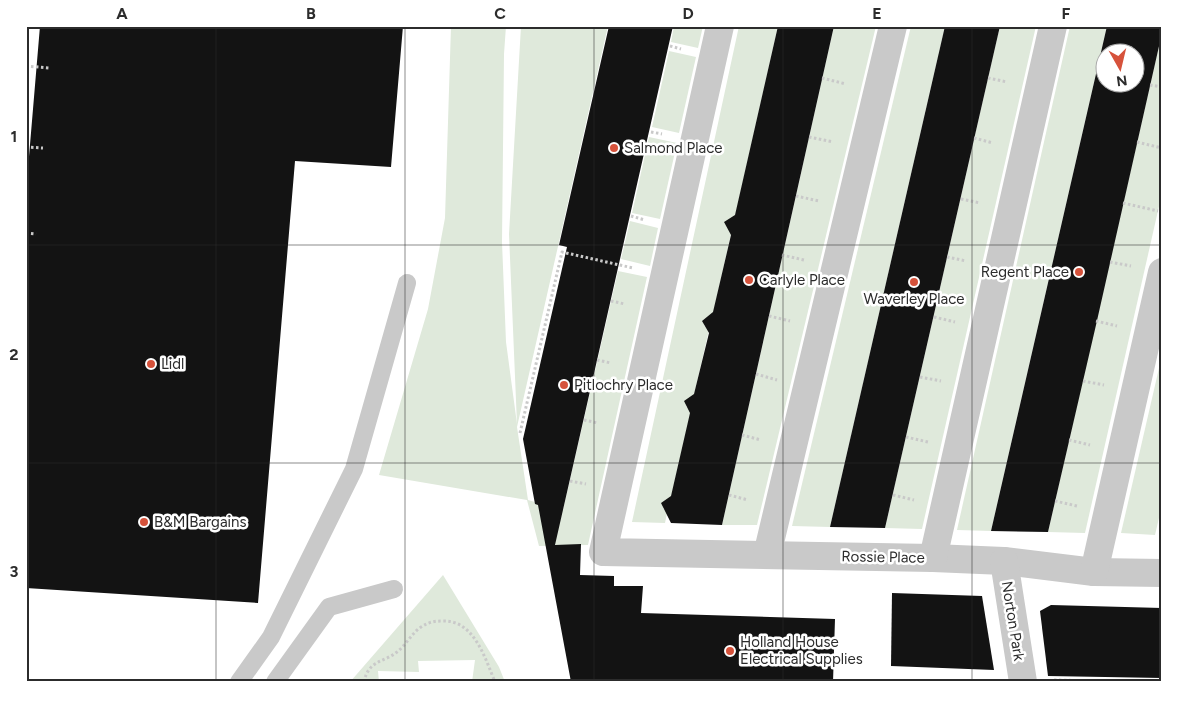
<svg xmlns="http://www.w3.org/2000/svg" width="1188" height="708" viewBox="0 0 1188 708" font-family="Figtree,sans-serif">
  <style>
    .green { fill: #dfe9db }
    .building { fill: #131313; fill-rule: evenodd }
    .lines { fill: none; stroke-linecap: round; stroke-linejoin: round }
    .path { stroke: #c9c9c9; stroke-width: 3; stroke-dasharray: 2.5 2.5; stroke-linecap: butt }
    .lane { stroke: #c9c9c9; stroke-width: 18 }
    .street { stroke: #c9c9c9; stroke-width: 28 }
    .grid { fill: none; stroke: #2c2c2c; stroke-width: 1; stroke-opacity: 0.55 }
    .poi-dot { fill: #d6523b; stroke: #fff; stroke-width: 2 }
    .labels { text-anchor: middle; stroke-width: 5; stroke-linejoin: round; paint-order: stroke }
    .poi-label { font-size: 15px; fill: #2c2c2c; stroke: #fff; text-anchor: start }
    .street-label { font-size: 15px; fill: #2c2c2c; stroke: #fff }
    .neatline { fill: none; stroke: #2c2c2c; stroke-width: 2 }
    .grid-label { font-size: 16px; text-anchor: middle; font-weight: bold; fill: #2c2c2c }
  </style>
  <rect width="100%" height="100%" fill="#fff"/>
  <!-- green -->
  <g class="green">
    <polygon points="451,26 506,26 504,54 502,242 506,342 517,424 509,234 521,26 608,26 517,427 528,500 563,510 618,271 647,277 588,545 539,546 527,500 379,475 428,309 445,218"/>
    <polygon points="674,26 703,26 698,48 671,42"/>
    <polygon points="739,26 778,26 713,314 704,325 709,330 694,395 688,399 686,406 691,411 671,497 665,501 663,508 667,513 665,523 632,522"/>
    <polygon points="834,26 876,26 757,525 722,525"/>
    <polygon points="911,26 945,26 830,527 792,526"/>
    <polygon points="1000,26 1036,26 922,529 885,528"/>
    <polygon points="1070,26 1107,26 991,531 957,530"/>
    <polygon points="1162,33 1162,193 1085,533 1048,532"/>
    <polygon points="669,51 696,57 679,133 652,127"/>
    <polygon points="649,137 677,143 660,219 632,213"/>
    <polygon points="630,221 658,228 650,266 621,259"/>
    <polygon points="1162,355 1162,505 1155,535 1121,533"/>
    <polygon points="443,575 499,667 505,682 472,682 475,660 418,661 419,672 378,671 379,682 350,682"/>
  </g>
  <!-- building -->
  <g class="building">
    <polygon points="40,26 403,26 391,167 295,161 258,603 26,588 26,192"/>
    <polygon points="609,26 673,26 555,545 581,544 580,575 614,576 614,586 643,586 641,613 835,619 833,682 571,682 538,505 535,504 523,439 567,247 559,245"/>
    <polygon points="778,26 834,26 722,525 671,523 661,503 671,496 690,413 684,401 694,394 709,333 702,321 713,312 731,235 724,222 735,215"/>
    <polygon points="945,26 1000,26 885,528 830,527"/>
    <path d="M1107,26H1162V33L1096,325L1048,532L991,531ZM1106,52H1136V82H1106Z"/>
    <polygon points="892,593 982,596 994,670 891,666"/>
    <polygon points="1051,605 1162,608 1162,678 1048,676 1040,611"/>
  </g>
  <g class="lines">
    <!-- path -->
    <g class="path">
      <polyline points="670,46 681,49"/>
      <polyline points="26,66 49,68"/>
      <polyline points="822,78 846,84"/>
      <polyline points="988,78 1007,82"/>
      <polyline points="1150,85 1162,87"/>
      <polyline points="651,132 662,134"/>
      <polyline points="809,137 833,142"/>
      <polyline points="974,138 993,143"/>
      <polyline points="1137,142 1162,148"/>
      <polyline points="26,147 43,148"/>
      <polyline points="796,196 819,201"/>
      <polyline points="961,199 980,203"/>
      <polyline points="1123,203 1158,211"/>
      <polyline points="631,216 645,220"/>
      <polyline points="26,233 36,234"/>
      <polyline points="782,255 804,260"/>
      <polyline points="947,257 966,261"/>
      <polyline points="1110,262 1131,266"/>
      <polyline points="611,301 625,304"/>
      <polyline points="26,310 29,311"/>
      <polyline points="769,316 790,321"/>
      <polyline points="934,317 955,322"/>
      <polyline points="1096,321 1117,326"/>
      <polyline points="597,360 611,363"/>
      <polyline points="756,374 777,380"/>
      <polyline points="920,377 941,381"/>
      <polyline points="1083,381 1104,385"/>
      <polyline points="584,420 598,423"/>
      <polyline points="520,433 562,252 633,268"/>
      <polyline points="742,435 761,440"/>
      <polyline points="906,437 928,442"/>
      <polyline points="1069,440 1090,445"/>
      <polyline points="570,481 586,484"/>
      <polyline points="729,495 748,500"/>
      <polyline points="893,495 914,500"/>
      <polyline points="1055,501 1077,506"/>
      <polyline points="1054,680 1146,682"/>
      <path d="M364,682C368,660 385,662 397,652C406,645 412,633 421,627C429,622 434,621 443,621C474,620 485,658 495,682"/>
    </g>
    <!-- lane -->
    <g class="lane">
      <polyline points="239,682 271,637 354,469 407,283"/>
      <polyline points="275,682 329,607 394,589"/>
    </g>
    <!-- street -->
    <g class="street">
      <polyline points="720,26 603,552 933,558 1004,561 1094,572 1162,573"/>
      <polyline points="767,555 893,26"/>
      <polyline points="933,558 1053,26"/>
      <polyline points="1004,561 1023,682"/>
      <polyline points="1094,572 1162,272"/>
    </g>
  </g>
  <!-- grid -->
  <path class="grid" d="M216,26V682M405,26V682M594,26V682M783,26V682M972,26V682M26,245H1162M26,463H1162"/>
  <!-- markers -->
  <g class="poi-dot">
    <circle cx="614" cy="148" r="5"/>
    <circle cx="1079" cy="272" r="5"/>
    <circle cx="749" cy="280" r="5"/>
    <circle cx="914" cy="282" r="5"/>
    <circle cx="151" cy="364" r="5"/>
    <circle cx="564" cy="385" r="5"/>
    <circle cx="144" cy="522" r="5"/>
    <circle cx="730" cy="651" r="5"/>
  </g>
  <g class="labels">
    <!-- poi labels -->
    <g class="poi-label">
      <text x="624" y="153">Salmond Place</text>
      <text x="1069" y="277" text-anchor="end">Regent Place</text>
      <text x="759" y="285">Carlyle Place</text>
      <text x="914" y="304" text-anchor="middle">Waverley Place</text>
      <text x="161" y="369">Lidl</text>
      <text x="574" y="390">Pitlochry Place</text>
      <text x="154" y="527">B&amp;M Bargains</text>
      <text x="740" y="647">Holland House<tspan x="740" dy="17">Electrical Supplies</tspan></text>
    </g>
    <!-- street labels -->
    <g class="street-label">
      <text transform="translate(883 557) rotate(1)" y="5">Rossie Place</text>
      <text transform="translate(1013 621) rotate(81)" y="5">Norton Park</text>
    </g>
  </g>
  <!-- border -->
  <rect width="1188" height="708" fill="none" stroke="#ffffff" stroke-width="55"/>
  <!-- north arrow -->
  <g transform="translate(1120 68) rotate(172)"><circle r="24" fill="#ffffff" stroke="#ababab"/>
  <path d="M0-4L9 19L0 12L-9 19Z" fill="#d6523b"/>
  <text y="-8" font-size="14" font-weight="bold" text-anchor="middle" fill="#2c2c2c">N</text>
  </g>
  <rect x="28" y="28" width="1132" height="652" class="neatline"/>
  <g class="grid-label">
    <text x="122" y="19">A</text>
    <text x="311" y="19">B</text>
    <text x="500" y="19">C</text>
    <text x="688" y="19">D</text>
    <text x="877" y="19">E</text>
    <text x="1066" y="19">F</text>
    <text x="14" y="142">1</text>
    <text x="14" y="360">2</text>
    <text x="14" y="577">3</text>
  </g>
</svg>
